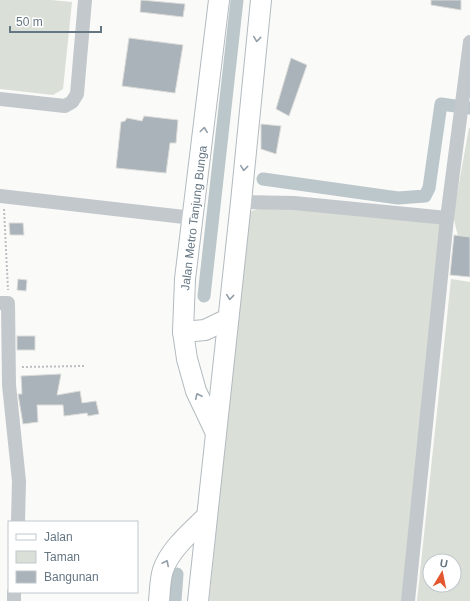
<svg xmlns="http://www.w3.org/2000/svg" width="470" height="601" viewBox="0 0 470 601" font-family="Helvetica,sans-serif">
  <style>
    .green { fill: #dadfd7; fill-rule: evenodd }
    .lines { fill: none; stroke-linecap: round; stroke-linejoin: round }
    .canal { stroke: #bbc7cb; stroke-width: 13 }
    .building { fill: #aab3b9; stroke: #dcdcda }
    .secondary-casing { stroke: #b3babf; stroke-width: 22 }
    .path { stroke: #bbbfc2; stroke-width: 2; stroke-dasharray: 2 2; stroke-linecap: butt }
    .street { stroke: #c3c8cc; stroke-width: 14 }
    .secondary { stroke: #fff; stroke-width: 20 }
    .oneway { stroke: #939fa8 }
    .labels { text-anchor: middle; stroke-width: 4; stroke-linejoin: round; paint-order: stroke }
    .street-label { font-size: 12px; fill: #657683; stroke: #fff }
  </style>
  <rect width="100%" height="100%" fill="#fafaf8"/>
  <!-- green -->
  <g class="green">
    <polygon points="0,0 51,0 72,2 63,89 53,95 0,89"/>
    <polygon points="469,128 470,128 470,241 459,240 453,216"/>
    <polygon points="265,206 443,220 404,601 209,601 249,212"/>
    <path d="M451,279L470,282V601H417ZM430,561H454V585H430Z"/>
  </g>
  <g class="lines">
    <!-- canal -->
    <g class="canal">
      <polyline points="263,179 398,198 425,196 429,188 441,104 470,108"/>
      <polyline points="204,296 237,0"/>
      <polyline points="175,601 177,574"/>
    </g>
  </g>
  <!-- building -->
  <g class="building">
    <polygon points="141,0 185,4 183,17 140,12"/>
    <polygon points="431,0 461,0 461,10 431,5"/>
    <polygon points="129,38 183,45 175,93 122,86"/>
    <polygon points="291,58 307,65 289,116 276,109"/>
    <polygon points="144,116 178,120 176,143 170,143 166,173 116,168 121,122 125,121 127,118 142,121"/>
    <polygon points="261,124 281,126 276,154 261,149"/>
    <polygon points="9,223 23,223 24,235 10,235"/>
    <polygon points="454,235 470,237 470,277 450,275"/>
    <polygon points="18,279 27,280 26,291 17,290"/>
    <rect x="17" y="336" width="18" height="14"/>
    <polygon points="61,374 57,395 80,391 82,403 96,401 99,414 88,416 87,413 64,416 63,405 37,405 38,422 23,424 18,394 22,394 21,376"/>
  </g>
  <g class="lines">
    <!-- secondary casing -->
    <g class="secondary-casing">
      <g id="secondary">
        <polyline points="183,332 205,330 228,319"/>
        <polyline points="215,431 196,391 187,359 183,332 185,279 219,0"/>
        <path d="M159,601C160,591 160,579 163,570C170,549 191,532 206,517"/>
        <polyline points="198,601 241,202 261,0"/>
      </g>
    </g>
    <!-- path -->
    <g class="path">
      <polyline points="4,209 8,290"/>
      <polyline points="22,367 85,366"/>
    </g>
    <!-- street -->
    <g class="street">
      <polyline points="0,99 65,106 72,102 77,94 85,0"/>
      <polyline points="0,196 193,218"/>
      <polyline points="241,202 294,203 447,218 470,42"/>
      <polyline points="0,303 8,303 9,385 19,481 18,522"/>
      <polyline points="14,601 14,592"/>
      <polyline points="408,601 447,218"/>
    </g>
    <!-- secondary -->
    <use href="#secondary" class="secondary"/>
  </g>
  <!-- one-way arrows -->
  <defs><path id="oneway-chevron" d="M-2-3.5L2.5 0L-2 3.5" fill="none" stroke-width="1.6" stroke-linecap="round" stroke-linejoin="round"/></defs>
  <g class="oneway">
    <use href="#oneway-chevron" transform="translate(257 39) rotate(96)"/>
    <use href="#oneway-chevron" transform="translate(204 130) rotate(-83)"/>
    <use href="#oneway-chevron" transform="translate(244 168) rotate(96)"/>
    <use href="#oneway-chevron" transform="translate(230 297) rotate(96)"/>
    <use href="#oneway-chevron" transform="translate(198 396) rotate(-115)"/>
    <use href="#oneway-chevron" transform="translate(166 563) rotate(-63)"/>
  </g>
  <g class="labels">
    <!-- street labels -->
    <g class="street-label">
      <text transform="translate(194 218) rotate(-83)" y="4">Jalan Metro Tanjung Bunga</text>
    </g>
  </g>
  <!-- legend -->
  <rect x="8" y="521" width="130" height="72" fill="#ffffff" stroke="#c1c8cd"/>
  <rect x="16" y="534" width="20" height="6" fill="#ffffff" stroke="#c1c8cd"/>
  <text x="44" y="541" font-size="12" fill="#657683">Jalan</text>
  <rect x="16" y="551" width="20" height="12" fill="#dadfd7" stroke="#c1c8cd"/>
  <text x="44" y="561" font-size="12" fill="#657683">Taman</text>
  <rect x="16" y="571" width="20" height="12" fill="#aab3b9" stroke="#c1c8cd"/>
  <text x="44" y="581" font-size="12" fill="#657683">Bangunan</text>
  <!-- north arrow -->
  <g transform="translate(442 573) rotate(10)"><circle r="19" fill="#ffffff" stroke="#c1c8cd"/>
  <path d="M0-3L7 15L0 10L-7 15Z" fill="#e4572e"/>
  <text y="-6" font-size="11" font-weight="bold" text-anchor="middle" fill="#657683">U</text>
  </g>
  <!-- scale -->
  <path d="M10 26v6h91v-6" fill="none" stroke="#657683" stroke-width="2"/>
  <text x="16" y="26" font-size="12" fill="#657683" stroke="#ffffff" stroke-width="3" paint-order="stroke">50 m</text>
</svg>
